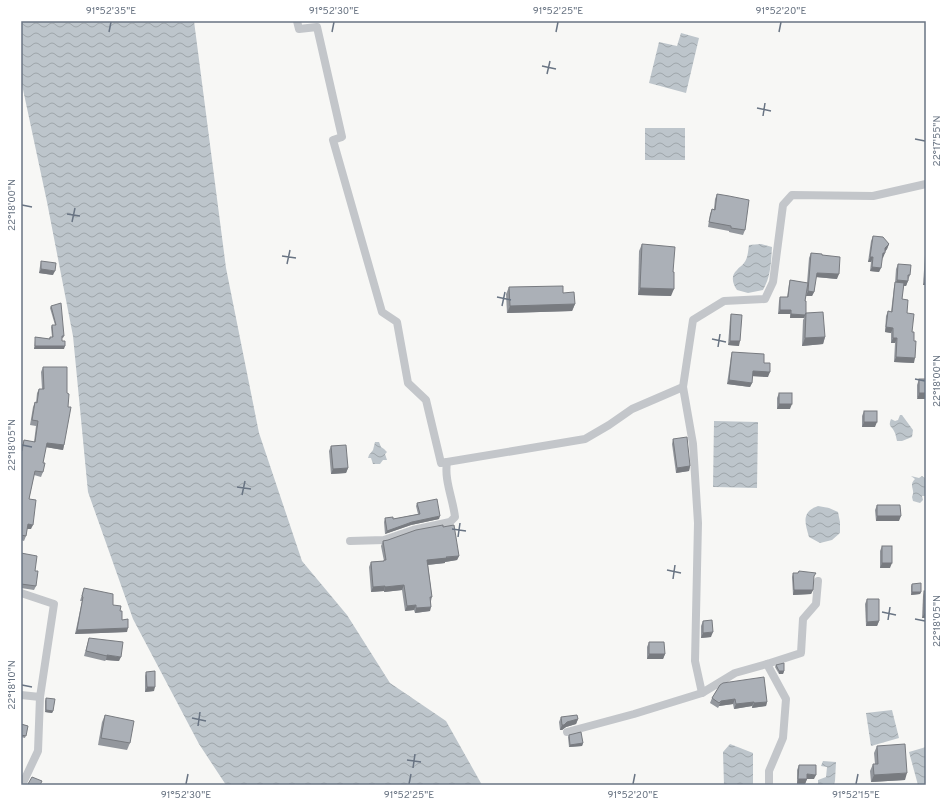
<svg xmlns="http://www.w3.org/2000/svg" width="947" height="806" viewBox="0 0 947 806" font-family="Overpass,sans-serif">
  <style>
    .water { fill: url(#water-waves) }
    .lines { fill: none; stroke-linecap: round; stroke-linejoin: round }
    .minor { stroke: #c3c6ca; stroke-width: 8 }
    .wall { fill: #93979d }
    .shaded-wall { fill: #787b80 }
    .building { fill: #abb0b7; stroke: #787b80 }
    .ticks { fill: none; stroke: #697483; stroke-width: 1.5 }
    .neatline { fill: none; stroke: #697483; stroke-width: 1.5 }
    .ticks-label { font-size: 10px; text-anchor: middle; fill: #697483 }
  </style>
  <defs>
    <pattern id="water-waves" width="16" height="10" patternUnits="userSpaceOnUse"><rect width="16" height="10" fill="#bdc5cb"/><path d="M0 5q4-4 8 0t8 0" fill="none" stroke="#9ea5aa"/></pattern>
  </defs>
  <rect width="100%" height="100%" fill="#f7f7f5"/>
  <!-- water -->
  <g class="water">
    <polygon points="21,21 194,21 226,268 259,433 302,561 347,615 390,683 446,721 482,785 226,785 199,744 133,619 88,492 73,336 47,202 21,80"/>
    <polygon points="681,33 699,38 686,93 649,83 659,42 677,46"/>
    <rect x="645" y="128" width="40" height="32"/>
    <path d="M761,244L772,247C771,262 771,276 763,290L748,293L737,290C733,284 730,276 737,270C739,267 742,266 744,263C748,258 748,251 749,245Z"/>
    <path d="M900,415H902L913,430L912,437L902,441H897C896,438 896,434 894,431C891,425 888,427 891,419L895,421L898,420Z"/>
    <polygon points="714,421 758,422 757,488 713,487"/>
    <polygon points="375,442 379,442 381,447 384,449 387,452 385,454 387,460 383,460 380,464 373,464 371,458 368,458 369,455 373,450"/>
    <path d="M911,476L919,478L922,476L926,479V490L925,494H926V496H922L923,500L920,503L913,501L912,497C916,489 908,486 915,479Z"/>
    <path d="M818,506L829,508L838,512L840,522V533L832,540L820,543L809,537C805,523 801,512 818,506Z"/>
    <polygon points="892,710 899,738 871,746 866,713"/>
    <polygon points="730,744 753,753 753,785 724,785 723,752"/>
    <polygon points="926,747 926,785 918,785 909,752"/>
    <polygon points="823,761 836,762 835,781 834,785 818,785 818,780 826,777 827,767 821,766"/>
  </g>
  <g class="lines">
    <!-- minor -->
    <g class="minor">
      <polyline points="297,21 299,29 317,27 342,137 333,140 382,312 397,322 408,383 426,400 441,463 585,439 609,425 632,409 683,387 693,320 724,301 765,299 773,282 783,205 792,195 873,196 926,184"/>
      <polyline points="683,387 693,444 698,523 695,661 702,693 735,673 767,664 801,653 803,619 816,604 818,581"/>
      <path d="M350,541L384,540L413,530L450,522L455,517C453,499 444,480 447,462"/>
      <polyline points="21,593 54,604 40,697 21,695"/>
      <polyline points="767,664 786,699 783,738 769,771 769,785"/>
      <polyline points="567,732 634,714 702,693"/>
      <polyline points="22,785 38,751 40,697"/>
    </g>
  </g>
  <!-- wall -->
  <g class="wall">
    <polygon points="717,194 745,230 743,235 729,232 729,231 708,227 710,214 712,209 714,209 715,199"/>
    <polygon points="873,236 889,244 887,249 885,252 882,258 879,272 870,271 871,262 868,262 871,241"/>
    <polygon points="642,244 673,272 671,296 638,295 639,251"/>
    <polygon points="926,251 926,285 923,285 925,255"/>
    <polygon points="811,253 822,255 837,279 816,277 814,292 812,296 806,296 807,289 805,301 806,313 825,337 823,344 802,346 803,320 804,318 790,318 790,314 778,314 779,301 780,297 787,297 789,284 790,280 807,283 809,258"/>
    <polygon points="41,261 53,275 39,273 40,266"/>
    <polygon points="898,264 910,275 906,286 903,286 902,299 912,332 914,363 894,362 895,343 891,343 891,333 885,332 886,316 888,311 891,312 894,287 895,283 896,269"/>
    <polygon points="509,287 563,293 575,304 572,311 507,313 506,294"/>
    <polygon points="51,306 64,336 63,338 62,338 62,341 64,349 34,349 35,340 35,337 49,339 50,337 52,337 51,327 52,325 55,325 50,308"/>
    <polygon points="731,314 739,346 728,345 730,319"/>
    <polygon points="732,352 764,363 768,377 752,376 752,383 750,387 727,384 731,356"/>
    <polygon points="43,367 64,445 63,450 46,447 43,463 43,472 41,477 34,475 29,499 31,529 27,529 26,536 24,541 21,540 21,449 24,440 34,442 36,426 30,425 33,407 35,402 36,403 37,393 39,389 42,389 41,372"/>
    <polygon points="919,379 926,379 917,399 917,385"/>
    <polygon points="779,393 790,409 777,409 777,398"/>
    <polygon points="864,411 875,427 862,427 862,416"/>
    <polygon points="673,439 690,466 689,471 676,473 672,444"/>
    <polygon points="331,446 348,468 346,473 331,474 329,451"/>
    <polygon points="417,503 439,519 411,525 385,534 384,522 385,518 393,519 418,514 416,506"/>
    <polygon points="877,505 899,521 876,521 875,510"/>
    <polygon points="443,527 459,556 457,560 445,562 445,563 428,565 432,597 431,601 430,611 415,613 414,610 405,611 402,590 384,592 384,591 371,592 369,567 371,562 384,561 381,546 383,541 388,540"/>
    <polygon points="882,546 890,568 880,568 880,551"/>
    <polygon points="21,553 35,571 36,586 34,590 21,588"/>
    <polygon points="799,571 813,590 811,594 793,595 792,577 793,573 798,573"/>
    <polygon points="912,584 921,592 920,594 911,595 911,586"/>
    <polygon points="84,588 113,605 120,611 122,620 127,632 75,634 82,601 80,601"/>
    <polygon points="924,591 926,591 926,618 922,618 923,596"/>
    <polygon points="867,599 879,621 877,626 866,626 865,604"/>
    <polygon points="703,621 711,637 701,638 701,626"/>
    <polygon points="89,638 119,661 106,660 105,661 84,656"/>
    <polygon points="649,642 665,654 663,659 647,659 647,647"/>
    <polygon points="776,665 784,671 783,674 779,674 775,667"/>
    <polygon points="146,672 154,691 145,692 145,676"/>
    <polygon points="720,685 767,702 766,706 752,708 752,706 734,709 733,704 719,706 718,708 710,703 712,698"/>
    <polygon points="46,698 53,711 52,713 45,712 45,701"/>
    <polygon points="105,715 130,743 127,750 98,745 102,722"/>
    <polygon points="561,717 578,719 576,724 566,727 562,730 560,730 559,722"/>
    <polygon points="21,724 28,726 25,738 21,737"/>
    <polygon points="569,735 583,743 582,746 569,747 568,737"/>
    <polygon points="877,746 905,780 871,782 870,771 873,764 875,764 874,753"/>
    <polygon points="799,765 814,779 807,779 805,784 797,784 797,770"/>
  </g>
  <!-- shaded-wall -->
  <g class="shaded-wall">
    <polygon points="889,244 887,249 884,253 885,253 883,258 881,257 885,248"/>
    <polygon points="870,257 873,257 871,262 868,262"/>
    <polygon points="872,267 881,268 879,272 870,271"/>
    <polygon points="41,269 55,271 53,275 39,273"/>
    <polygon points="817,273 839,274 837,279 816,277"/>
    <polygon points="897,280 908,281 906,286 895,285"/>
    <polygon points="925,281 926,281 926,285 923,285"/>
    <polygon points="640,288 674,289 671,296 638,295"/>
    <polygon points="808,291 814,292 812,296 806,296"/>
    <polygon points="575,304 572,311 507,313 510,306"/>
    <polygon points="780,310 791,310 790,314 778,314"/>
    <polygon points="791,314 805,315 804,318 790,318"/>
    <polygon points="886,327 893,328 891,333 885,332"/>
    <polygon points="825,337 823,344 802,346 805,338"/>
    <polygon points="893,338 897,338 895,343 891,343"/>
    <polygon points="730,341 740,341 739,346 728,345"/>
    <polygon points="35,346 65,346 64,349 34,349"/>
    <polygon points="896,357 915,358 914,363 894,362"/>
    <polygon points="753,371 770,372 768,377 751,376"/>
    <polygon points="729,380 752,383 750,387 727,384"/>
    <polygon points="919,393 926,393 926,399 917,399"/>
    <polygon points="779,404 792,404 790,409 777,409"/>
    <polygon points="864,422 877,422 875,427 862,427"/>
    <polygon points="47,443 64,445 63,450 45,447"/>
    <polygon points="690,466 689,471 676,473 677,468"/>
    <polygon points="348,468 346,473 331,474 333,469"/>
    <polygon points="440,516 439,519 411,525 385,534 387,531 412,522"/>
    <polygon points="877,516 901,516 899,521 876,521"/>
    <polygon points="28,524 33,525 31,529 26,529"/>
    <polygon points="459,556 457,560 445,562 445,563 426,565 427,560"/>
    <polygon points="882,563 892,563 890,568 880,568"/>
    <polygon points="404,585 402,590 384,592 385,587"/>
    <polygon points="385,586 384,591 371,592 373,587"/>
    <polygon points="794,590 813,590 811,594 793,595"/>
    <polygon points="912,592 921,592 920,594 911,595"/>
    <polygon points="416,605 414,610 405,611 407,606"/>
    <polygon points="431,607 430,611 415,613 416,608"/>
    <polygon points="924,614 926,614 926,618 922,618"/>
    <polygon points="879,621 877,626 866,626 867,622"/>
    <polygon points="128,628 127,632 75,634 77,630"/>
    <polygon points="713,632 711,637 701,638 703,633"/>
    <polygon points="649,654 665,654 663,659 647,659"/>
    <polygon points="107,655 121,657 119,661 106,660"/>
    <polygon points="779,671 784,671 783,674 779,674"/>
    <polygon points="147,687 155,687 154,691 145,692"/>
    <polygon points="735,699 733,704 719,706 718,708 721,701"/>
    <polygon points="754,702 752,706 734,709 736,704"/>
    <polygon points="767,702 766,706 752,708 754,703"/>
    <polygon points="46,710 53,711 52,713 45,712"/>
    <polygon points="578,719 576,724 566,727 562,730 560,730 562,725 567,722"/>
    <polygon points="583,743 582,746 569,747 570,745"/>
    <polygon points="907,773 905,780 871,782 874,775"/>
    <polygon points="807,774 816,775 814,779 805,779"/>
    <polygon points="798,779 807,779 805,784 797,784"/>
  </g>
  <!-- building -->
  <g class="building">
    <polygon points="717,194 729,196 749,200 745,230 731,228 731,226 709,222 712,209 715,210"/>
    <polygon points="873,236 883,237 889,244 885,248 885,253 883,253 881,268 872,267 873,257 870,257"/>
    <polygon points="642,244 675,247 673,272 674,272 674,289 640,288"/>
    <polygon points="811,253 822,254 822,255 840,257 839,274 817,273 814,292 808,291"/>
    <polygon points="926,260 926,281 925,281"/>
    <polygon points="41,261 56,263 55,271 41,269"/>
    <polygon points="898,264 911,265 910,275 908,275 908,281 897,280"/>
    <polygon points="790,280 808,283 805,301 806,301 806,313 805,315 791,314 791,310 780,310 780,297 788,297"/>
    <polygon points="895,282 904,283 902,299 908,300 907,313 914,314 912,332 914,332 914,341 916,341 915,358 896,357 897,338 893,338 893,328 886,327 888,311 892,312"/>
    <polygon points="563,286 563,293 574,292 575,304 510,306 509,287"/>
    <polygon points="61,303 64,336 62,336 62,341 65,341 65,346 35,346 35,337 50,339 50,337 53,337 52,325 56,325 51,306"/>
    <polygon points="823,312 825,337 805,338 806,313"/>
    <polygon points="731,314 742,315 740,341 730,341"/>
    <polygon points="732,352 764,354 764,363 770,363 770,372 753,371 752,383 729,380"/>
    <polygon points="43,367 67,367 67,393 69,394 68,407 71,407 64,445 47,443 43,463 45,463 43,472 35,471 29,499 36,500 33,525 28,524 26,536 21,535 21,451 22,451 24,440 35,442 38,421 32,420 35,402 37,403 39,389 44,389"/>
    <rect x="919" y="379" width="7" height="14"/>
    <rect x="779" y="393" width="13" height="11"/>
    <rect x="864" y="411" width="13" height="11"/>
    <polygon points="687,437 690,466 677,468 673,439"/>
    <polygon points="346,445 348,468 333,469 331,446"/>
    <polygon points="437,499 440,516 412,522 387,531 385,518 393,517 393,519 420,514 417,503"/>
    <polygon points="877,505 900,505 901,516 877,516"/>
    <polygon points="443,525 443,527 454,525 459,556 446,557 447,558 427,560 432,597 430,597 431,607 416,608 416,605 407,606 404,585 385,587 385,586 373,587 371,562 384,561 384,560 386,560 383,541 388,540 416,530"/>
    <rect x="882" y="546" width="10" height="17"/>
    <polygon points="21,553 37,556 35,571 38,571 36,586 21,584"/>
    <polygon points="799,571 816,573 814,576 813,590 794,590 793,573 798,573"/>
    <polygon points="921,583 921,592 912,592 912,584"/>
    <polygon points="84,588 113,594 113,605 121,606 120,611 122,611 122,620 128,619 128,628 77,630 83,597 82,596"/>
    <rect x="924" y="591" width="2" height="23"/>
    <polygon points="867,599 879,599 879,621 867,622"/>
    <polygon points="712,620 713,632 703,633 703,621"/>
    <polygon points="89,638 123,642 121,657 107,655 107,656 86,651"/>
    <polygon points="649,642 664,642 665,654 649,654"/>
    <polygon points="784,663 784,671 779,671 776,665"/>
    <polygon points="155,671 155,687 147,687 146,672"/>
    <polygon points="764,677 767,702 754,703 754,702 736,704 735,699 721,701 719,703 712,698 720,685 723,683"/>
    <polygon points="46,698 55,699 53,711 46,710"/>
    <polygon points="105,715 134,721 130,743 101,738"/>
    <polygon points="577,715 578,719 567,722 564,725 562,725 561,717"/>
    <polygon points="21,724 28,726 26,736 21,735"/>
    <polygon points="581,732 583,743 570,745 569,735"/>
    <polygon points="905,744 907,773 874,775 873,764 878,764 877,746"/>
    <polygon points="799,765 816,765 816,775 807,774 807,779 798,779"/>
    <polygon points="32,777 42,781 40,785 31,785 28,784"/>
  </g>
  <!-- ticks -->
  <path class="ticks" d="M109,32L111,22M332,32L334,22M556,32L558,22M779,32L781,22M542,66L556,69M547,74L550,61M757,108L771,111M763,116L765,103M915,139L925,141M22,205L32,207M67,214L80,216M72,222L75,208M282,256L296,258M287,264L290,250M497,297L511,300M502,306L505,292M712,339L726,342M718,347L720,334M915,379L925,381M22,445L32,447M237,487L251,489M242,495L245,481M452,529L466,531M458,537L460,523M667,570L681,573M673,579L675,565M882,612L896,615M915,619L925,621M888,620L890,607M22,685L32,687M192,718L206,721M198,726L200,712M407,760L421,762M413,768L415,754M186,784L188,774M409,784L411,774M633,784L635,774M856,784L858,774"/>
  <!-- border -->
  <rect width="947" height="806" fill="none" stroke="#ffffff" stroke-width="44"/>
  <rect x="22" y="22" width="903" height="762" class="neatline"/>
  <g class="ticks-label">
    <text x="111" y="14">91°52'35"E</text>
    <text x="334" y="14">91°52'30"E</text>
    <text x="558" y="14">91°52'25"E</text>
    <text x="781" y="14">91°52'20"E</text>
    <text transform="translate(936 141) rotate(-90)" y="4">22°17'55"N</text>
    <text transform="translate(11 205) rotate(-90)" y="4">22°18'00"N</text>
    <text transform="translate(936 381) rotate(-90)" y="4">22°18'00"N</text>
    <text transform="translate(11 445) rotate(-90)" y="4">22°18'05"N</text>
    <text transform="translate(936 621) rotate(-90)" y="4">22°18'05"N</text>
    <text transform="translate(11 685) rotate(-90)" y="4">22°18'10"N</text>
    <text x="186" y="798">91°52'30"E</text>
    <text x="409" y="798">91°52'25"E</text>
    <text x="633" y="798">91°52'20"E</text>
    <text x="856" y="798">91°52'15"E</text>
  </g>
</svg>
